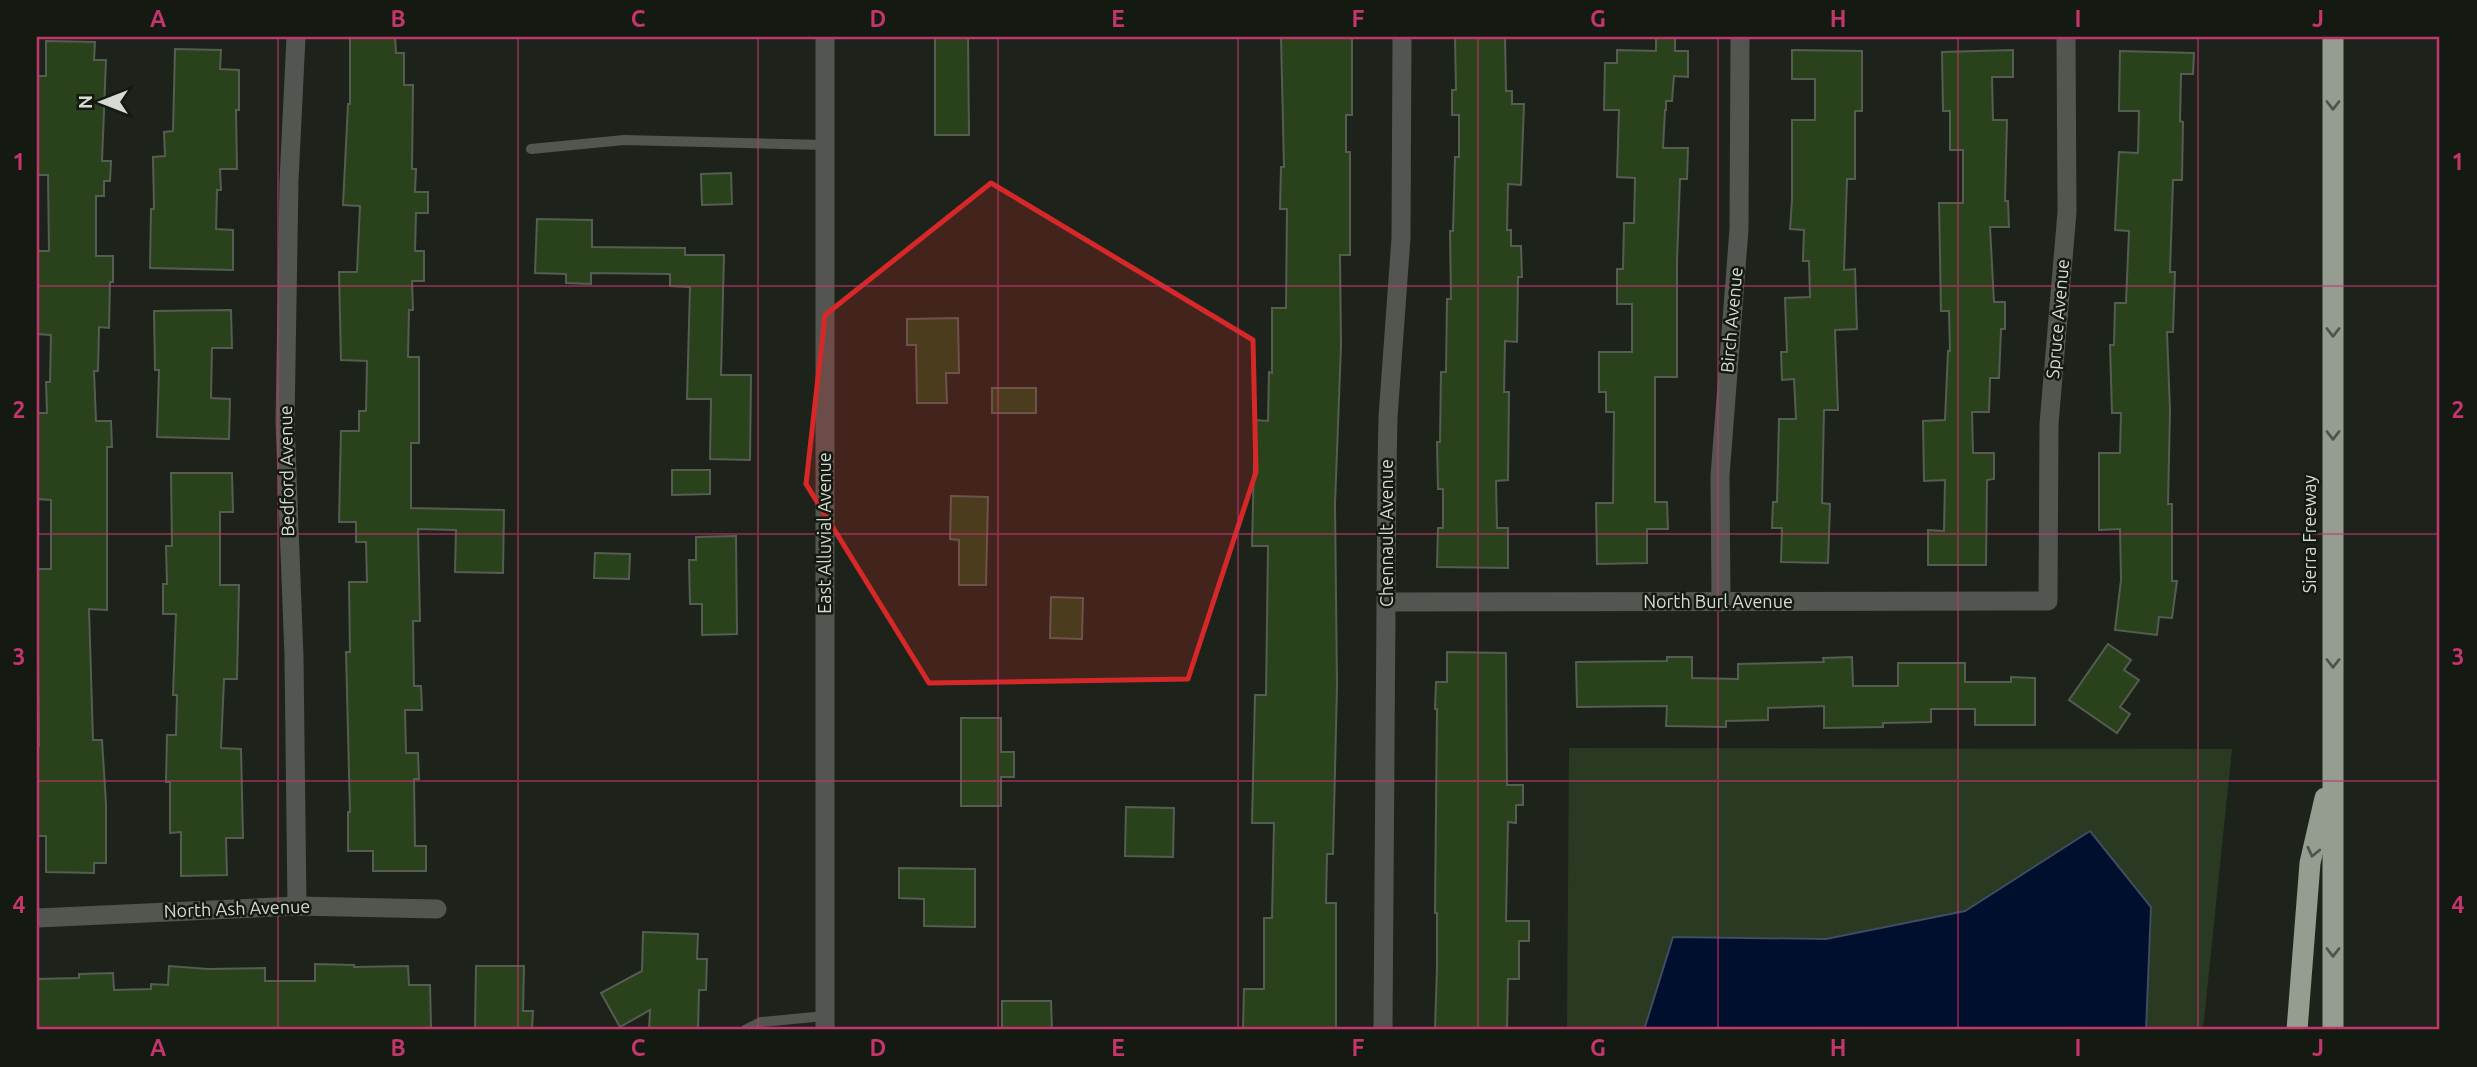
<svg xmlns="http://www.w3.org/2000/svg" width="2477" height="1067" viewBox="0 0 2477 1067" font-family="Ubuntu,sans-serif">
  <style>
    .green { fill: #2a3922 }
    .water { fill: #000f2e; stroke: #404c60; stroke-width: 2 }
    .building { fill: #2a421c; stroke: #555d52; stroke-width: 2 }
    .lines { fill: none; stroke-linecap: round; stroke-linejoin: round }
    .service { stroke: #525550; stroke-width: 10 }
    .minor { stroke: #525550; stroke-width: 19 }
    .tertiary { stroke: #525550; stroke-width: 19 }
    .motorway { stroke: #959d91; stroke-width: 21 }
    .oneway { stroke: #4e554b }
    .marked { fill: #d62828; fill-opacity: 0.2; stroke: #d62828; stroke-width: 5; stroke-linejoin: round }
    .grid { fill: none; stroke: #c5356d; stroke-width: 2; stroke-opacity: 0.55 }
    .labels { text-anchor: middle; stroke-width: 5; stroke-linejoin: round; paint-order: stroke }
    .street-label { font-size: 18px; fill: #d5dad3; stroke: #141a11 }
    .neatline { fill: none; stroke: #c5356d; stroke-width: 2.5 }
    .grid-label { font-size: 23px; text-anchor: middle; font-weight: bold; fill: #c5356d }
  </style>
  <rect width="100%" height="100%" fill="#1d231a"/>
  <!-- green -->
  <polygon class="green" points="1569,748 2232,749 2203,1030 1567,1030"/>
  <!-- water -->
  <polygon class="water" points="2090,831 2151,907 2146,1030 1644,1030 1673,937 1826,939 1965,911"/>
  <!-- building -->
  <g class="building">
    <polygon points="350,37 395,37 396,53 404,53 404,85 413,85 412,169 416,169 415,192 428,192 428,213 416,213 415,251 424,251 424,281 412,281 413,310 409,310 408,357 419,357 419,443 411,443 411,508 504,510 503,573 455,572 456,530 418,529 420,621 413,621 414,686 421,686 422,710 405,710 406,753 418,753 419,779 414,779 415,846 426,846 426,871 373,871 373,851 348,851 348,812 350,812 346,652 350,652 349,582 367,582 366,542 356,542 356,522 339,522 341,431 359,431 359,411 366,411 367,361 341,360 339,272 357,272 360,206 343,205 348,104 350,104"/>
    <polygon points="1281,37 1352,37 1352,115 1346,115 1346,152 1350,152 1350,255 1340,255 1341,346 1335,504 1337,686 1333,854 1327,854 1326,903 1336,903 1336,1030 1243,1029 1244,989 1264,989 1264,918 1272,918 1274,823 1252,823 1255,695 1266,695 1268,546 1252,546 1255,420 1268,421 1269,372 1272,373 1272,308 1286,308 1287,209 1280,209 1281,167 1284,167"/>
    <polygon points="1455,37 1505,37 1506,91 1512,91 1512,104 1524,104 1521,185 1508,184 1507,230 1511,230 1511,246 1521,246 1522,277 1518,277 1517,342 1505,341 1504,392 1509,392 1508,480 1496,481 1497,528 1508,528 1508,568 1437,567 1438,528 1443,528 1443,489 1438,489 1437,442 1440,442 1441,372 1446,372 1447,299 1451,299 1450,231 1453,231 1455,157 1459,157 1459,115 1452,115 1452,90 1456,90"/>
    <polygon points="1656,37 1675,37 1675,51 1688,51 1688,77 1674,76 1672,101 1666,101 1666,110 1665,110 1663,148 1688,148 1687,179 1680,179 1677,261 1677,377 1655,377 1655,502 1667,502 1668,529 1647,529 1647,563 1597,564 1596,503 1613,503 1614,412 1606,412 1606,392 1599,392 1599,352 1632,352 1632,304 1617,304 1617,269 1623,269 1624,223 1634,223 1635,178 1617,177 1619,110 1604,110 1605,63 1617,63 1617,50 1656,51"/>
    <polygon points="935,38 968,38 969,135 935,135"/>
    <polygon points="46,41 95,42 94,60 106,60 102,161 111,161 110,181 104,181 104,196 96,196 96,256 113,256 113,282 110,282 109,328 99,327 98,371 94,371 96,421 111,421 112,447 107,447 107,610 89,609 93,740 102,740 106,804 106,863 94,863 94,873 46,872 46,836 37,836 37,746 39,746 37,569 51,569 51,500 37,499 37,413 47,413 46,382 50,382 51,335 37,334 37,251 49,251 48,175 37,175 37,76 46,76"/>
    <polygon points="175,49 221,50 220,69 239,70 239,110 236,110 237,169 220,169 221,190 217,190 216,229 233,230 233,270 150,268 151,209 154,209 153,157 165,156 164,132 173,131"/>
    <polygon points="1792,50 1862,51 1862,111 1855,111 1855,179 1847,179 1844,270 1855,269 1857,329 1835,330 1838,410 1824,410 1822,503 1830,504 1828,563 1781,562 1782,528 1772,528 1773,502 1777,502 1779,419 1796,419 1794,379 1782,380 1781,352 1787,352 1785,298 1810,297 1809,261 1803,261 1804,230 1790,229 1792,200 1792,120 1815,120 1815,79 1792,79"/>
    <polygon points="2013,50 2013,77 1992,77 1993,120 2007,120 2005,201 2008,201 2009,227 1990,227 1994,302 2005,302 2005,329 2001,329 1999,378 1990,378 1989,412 1972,412 1973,453 1994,453 1994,479 1987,480 1986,565 1928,565 1928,530 1944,531 1945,480 1924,481 1923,421 1945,420 1948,351 1950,351 1949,311 1941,311 1939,203 1963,203 1963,150 1950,150 1950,111 1943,111 1942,52"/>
    <polygon points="2120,51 2194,53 2193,74 2181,74 2180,121 2183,122 2182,180 2173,180 2170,272 2175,272 2173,332 2167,332 2170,411 2168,504 2172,504 2172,581 2177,581 2172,618 2159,617 2157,635 2115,630 2121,580 2120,529 2099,530 2099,453 2120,453 2121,413 2112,413 2110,345 2114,345 2115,303 2126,303 2129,231 2115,230 2119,152 2138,153 2139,111 2119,111"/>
    <polygon points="731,173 732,204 702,205 701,174"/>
    <polygon points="537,219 592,220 592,247 685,248 685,255 724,255 721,375 751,375 750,460 710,459 711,399 687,399 690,287 670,286 670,274 591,273 591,284 566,283 566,274 535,273"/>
    <polygon points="231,310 232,348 212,348 211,398 230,399 229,439 157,437 159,370 155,370 154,311"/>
    <polygon points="958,318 959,373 946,373 947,403 917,403 916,345 907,345 907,319"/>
    <rect x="992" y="388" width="44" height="25"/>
    <polygon points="672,470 710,470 710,494 672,495"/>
    <polygon points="171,473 232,473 233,512 220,512 220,585 239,585 237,679 224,679 221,748 241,749 243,838 226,838 227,875 181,876 181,832 170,833 170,782 166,782 167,735 176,735 177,695 173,695 176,614 163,614 163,584 167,584 166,546 172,546"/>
    <polygon points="951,496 988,497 986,585 959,585 959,540 950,539"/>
    <polygon points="736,536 737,634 702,635 702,604 690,604 689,560 696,560 696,537"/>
    <polygon points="595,553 630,554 629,579 594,578"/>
    <polygon points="1051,597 1083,598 1082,639 1050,638"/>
    <polygon points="2108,644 2131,660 2124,670 2139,680 2120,707 2130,714 2117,733 2069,700"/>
    <polygon points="1447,652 1506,653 1507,785 1523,785 1523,805 1516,805 1516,823 1508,822 1506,921 1529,921 1529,941 1519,941 1519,979 1508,979 1507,1030 1435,1030 1437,967 1437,913 1435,913 1437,709 1435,709 1436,682 1447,682"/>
    <polygon points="1667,657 1692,657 1692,678 1738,679 1738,664 1824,662 1823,658 1852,657 1853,686 1898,686 1898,663 1965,663 1965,682 2011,682 2011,677 2035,678 2035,725 1975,725 1975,709 1931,709 1931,722 1883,723 1883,727 1824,728 1824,706 1768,708 1768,720 1726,721 1726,727 1666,726 1667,706 1577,707 1576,662 1667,661"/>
    <polygon points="961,718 1001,718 1001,752 1014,752 1014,777 1001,777 1001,806 961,806"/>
    <polygon points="1126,807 1174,808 1173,857 1125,856"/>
    <polygon points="899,868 975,869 975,927 924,926 924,899 899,898"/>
    <polygon points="643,932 698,934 697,959 707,959 706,990 699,990 698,1030 649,1030 650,1010 620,1027 601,993 642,971"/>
    <polygon points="315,964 354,965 354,967 408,966 409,985 430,985 431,1028 37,1030 37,979 79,978 79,974 113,973 114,990 151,989 151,984 168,985 169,966 208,969 265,968 265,981 315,981"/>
    <polygon points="476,966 524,966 523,1011 533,1011 532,1030 475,1030"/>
    <polygon points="1002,1001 1051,1001 1052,1030 1002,1030"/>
  </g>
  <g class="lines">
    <!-- service -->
    <g class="service">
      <polyline points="531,149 624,140 825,145"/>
      <polyline points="745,1030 761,1022 825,1016"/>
    </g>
    <!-- minor -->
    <g class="minor">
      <polyline points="296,37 289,181 285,422 294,657 297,906"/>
      <polyline points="1388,602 2048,601 2049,424 2067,212 2066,37"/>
      <polyline points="1721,602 1720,476 1739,229 1740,37"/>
      <polyline points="37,918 297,906 437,909"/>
      <polyline points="1383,1030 1387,467 1388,417 1401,238 1402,37"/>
    </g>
    <!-- tertiary -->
    <polyline class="tertiary" points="825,1030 825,37"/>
    <!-- motorway -->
    <g class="motorway">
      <polyline points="2333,37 2333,1030"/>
      <polyline points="2297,1030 2310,863 2325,798"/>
    </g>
  </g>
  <!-- one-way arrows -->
  <defs><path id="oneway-chevron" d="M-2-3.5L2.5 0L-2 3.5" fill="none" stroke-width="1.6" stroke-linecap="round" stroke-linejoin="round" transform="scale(1.75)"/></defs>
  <g class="oneway">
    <use href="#oneway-chevron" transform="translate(2333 105) rotate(90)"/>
    <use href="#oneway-chevron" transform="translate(2333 332) rotate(90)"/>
    <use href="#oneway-chevron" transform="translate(2333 435) rotate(90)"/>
    <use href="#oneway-chevron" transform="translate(2333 663) rotate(90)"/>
    <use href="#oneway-chevron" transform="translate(2313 852) rotate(103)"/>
    <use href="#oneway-chevron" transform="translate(2333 952) rotate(90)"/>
  </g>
  <!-- marked area -->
  <path class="marked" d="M991,183L1253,340L1256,472L1188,679L929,683L806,484L825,315Z"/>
  <!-- grid -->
  <path class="grid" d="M278,37V1030M518,37V1030M758,37V1030M998,37V1030M1238,37V1030M1478,37V1030M1718,37V1030M1958,37V1030M2198,37V1030M37,286H2440M37,534H2440M37,781H2440"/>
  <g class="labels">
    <!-- street labels -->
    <g class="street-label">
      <text transform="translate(2058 319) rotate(-85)" y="6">Spruce Avenue</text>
      <text transform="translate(1732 320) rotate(-85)" y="6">Birch Avenue</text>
      <text transform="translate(287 471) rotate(-91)" y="6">Bedford Avenue</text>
      <text transform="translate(825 533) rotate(-90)" y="6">East Alluvial Avenue</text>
      <text transform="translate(1387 533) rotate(-90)" y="6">Chennault Avenue</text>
      <text transform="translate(2310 534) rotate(-90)" y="6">Sierra Freeway</text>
      <text x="1718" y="608">North Burl Avenue</text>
      <text transform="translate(237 909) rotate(-2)" y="6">North Ash Avenue</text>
    </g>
  </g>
  <!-- border -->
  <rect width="2477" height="1067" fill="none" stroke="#141a11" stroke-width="77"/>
  <!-- north arrow -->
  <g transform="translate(102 102) rotate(270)" stroke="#141a11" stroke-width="5" paint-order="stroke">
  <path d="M0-5L12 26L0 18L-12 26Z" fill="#d5dad3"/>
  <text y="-10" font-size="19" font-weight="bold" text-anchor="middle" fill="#d5dad3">N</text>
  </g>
  <rect x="38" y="38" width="2400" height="990" class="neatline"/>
  <g class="grid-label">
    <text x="158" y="27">A</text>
    <text x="398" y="27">B</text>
    <text x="638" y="27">C</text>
    <text x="878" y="27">D</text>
    <text x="1118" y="27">E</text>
    <text x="1358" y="27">F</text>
    <text x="1598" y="27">G</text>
    <text x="1838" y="27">H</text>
    <text x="2078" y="27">I</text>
    <text x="2318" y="27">J</text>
    <text x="19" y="170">1</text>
    <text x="2458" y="170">1</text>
    <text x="19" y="418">2</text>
    <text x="2458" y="418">2</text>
    <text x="19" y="665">3</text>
    <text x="2458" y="665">3</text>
    <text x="19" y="913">4</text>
    <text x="2458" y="913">4</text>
    <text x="158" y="1056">A</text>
    <text x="398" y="1056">B</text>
    <text x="638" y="1056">C</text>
    <text x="878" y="1056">D</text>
    <text x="1118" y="1056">E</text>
    <text x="1358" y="1056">F</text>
    <text x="1598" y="1056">G</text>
    <text x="1838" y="1056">H</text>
    <text x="2078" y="1056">I</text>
    <text x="2318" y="1056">J</text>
  </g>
</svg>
